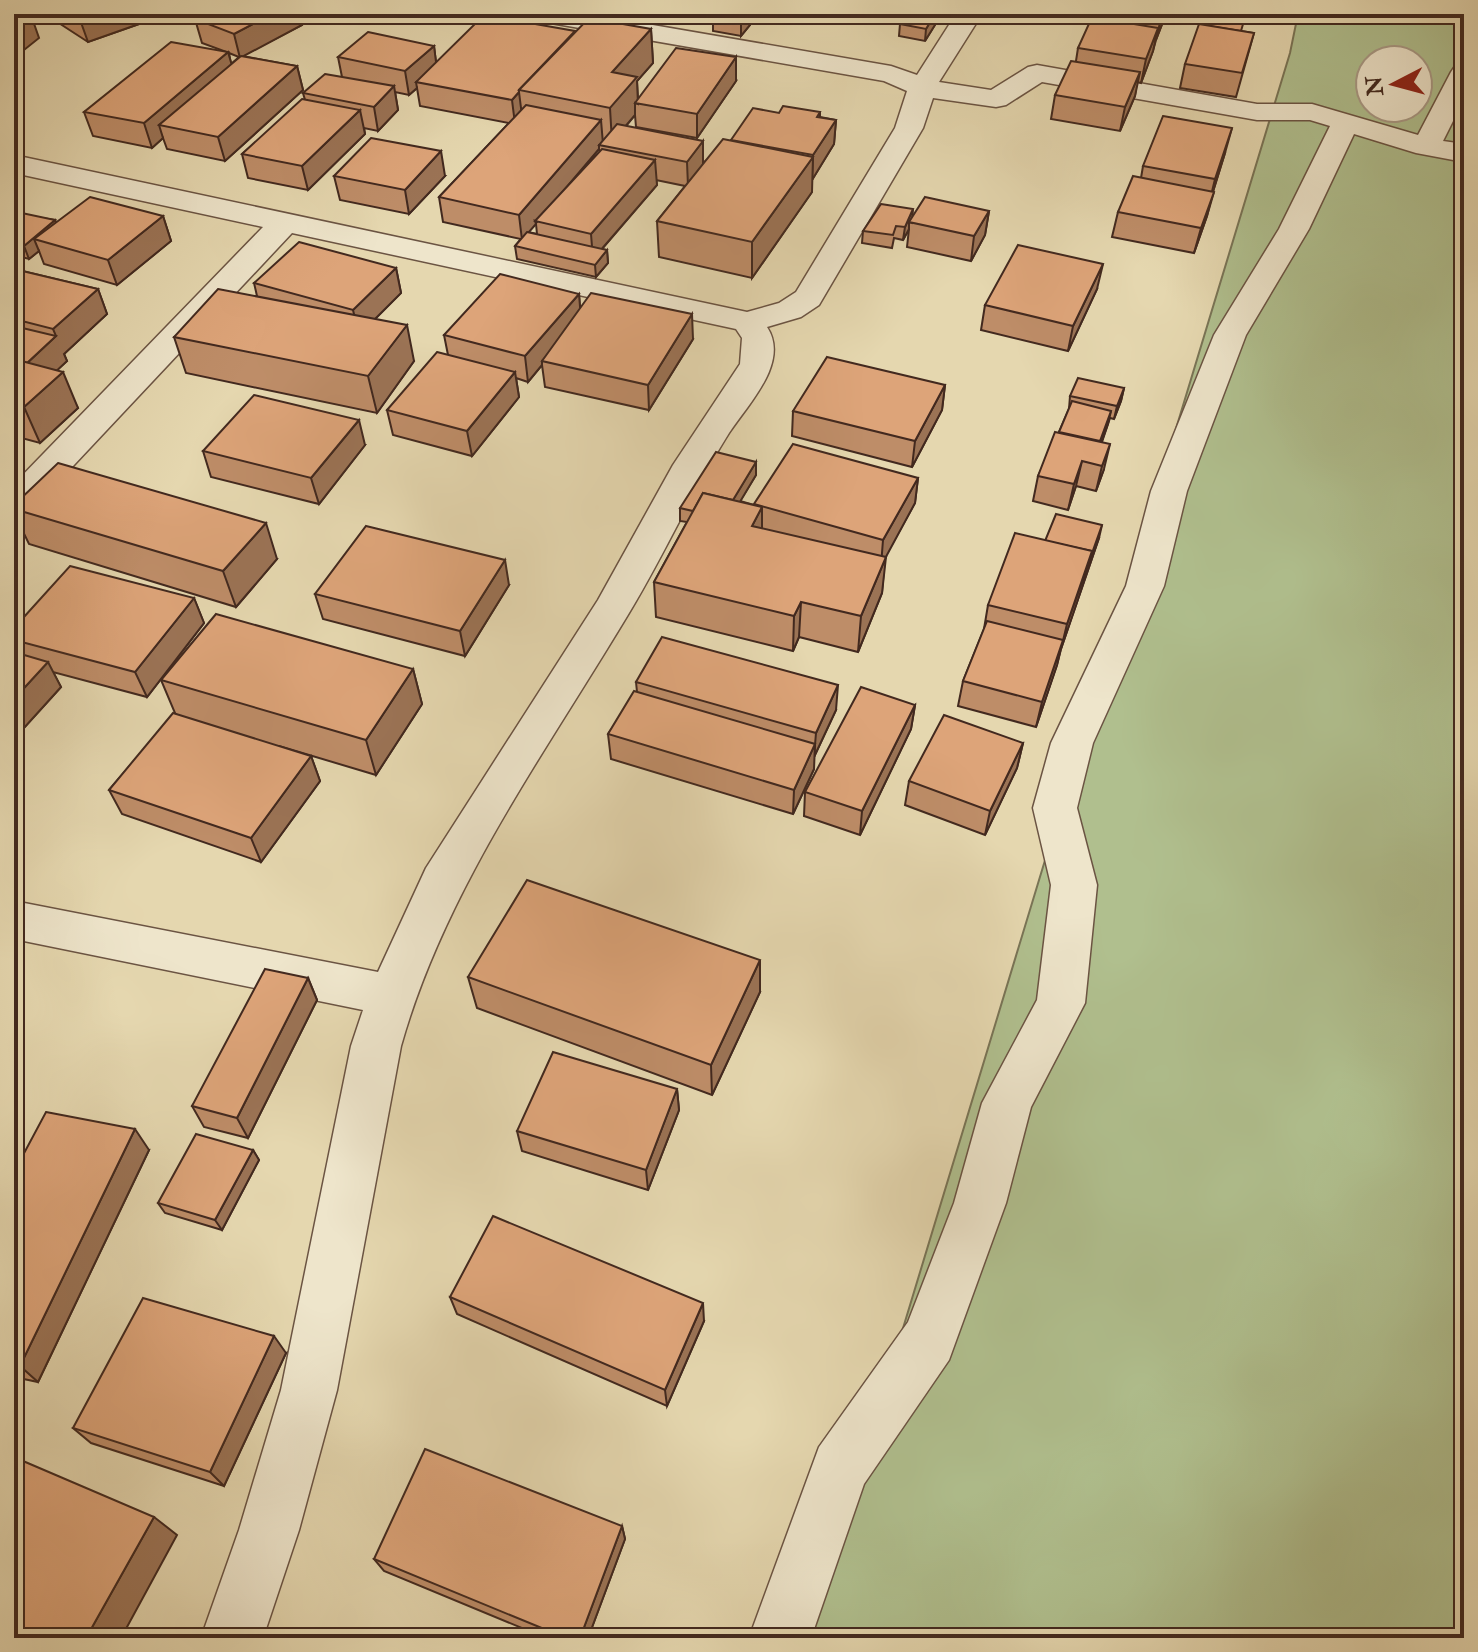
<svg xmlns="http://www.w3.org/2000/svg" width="1478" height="1652" viewBox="0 0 1478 1652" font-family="'IM FELL Double Pica',serif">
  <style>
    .green { fill: #b0bf8e; stroke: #797456; stroke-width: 2; fill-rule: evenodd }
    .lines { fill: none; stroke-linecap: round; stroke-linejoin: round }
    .minor-casing { stroke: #6b5443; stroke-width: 3 }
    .minor { fill: #eee5cb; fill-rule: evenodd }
    .wall { fill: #be8d68; stroke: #42291f; stroke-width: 2; fill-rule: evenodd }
    .shaded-wall { fill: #9b7355; stroke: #42291f; stroke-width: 2 }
    .building { fill: #dda479; stroke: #42291f; stroke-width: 2 }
  </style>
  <rect width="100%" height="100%" fill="#e5d7af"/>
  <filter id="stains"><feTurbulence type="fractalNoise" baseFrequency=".0025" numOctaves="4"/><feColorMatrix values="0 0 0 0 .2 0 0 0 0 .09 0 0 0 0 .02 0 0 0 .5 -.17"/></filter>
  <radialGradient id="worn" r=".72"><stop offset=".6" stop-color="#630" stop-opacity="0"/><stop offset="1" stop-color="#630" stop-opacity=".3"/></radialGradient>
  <!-- green -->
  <path class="green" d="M1298,14H1464V1638H809L1290,53ZM1370,60H1418V108H1370Z"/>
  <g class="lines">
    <!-- minor casing -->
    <g class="minor-casing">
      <path id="minor" d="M532,14H589L891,66L917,75L956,14H982L939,82L991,90L1028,67L1037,65L1257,104H1312L1418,135L1451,72L1455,66L1464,64V99L1443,141L1464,144V162L1416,153L1354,134L1309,229L1246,335L1187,491L1164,586L1093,743L1077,808L1097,885L1085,1003L1031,1107L1006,1203L949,1360L864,1484L811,1638H749L819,1447L908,1322L954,1203L982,1103L1037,1000L1051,885L1033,808L1051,743L1126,586L1151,491L1214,335L1279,229L1330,126L1310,120H1257L1042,82L1006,105L996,107L933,98L923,128L819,305L801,317L767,327C790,362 749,403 729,433C691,493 663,558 626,618C543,756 445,890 401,1046L337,1390L299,1530L263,1638H201L239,1530L281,1390L351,1046L363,1010L14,939V901L378,972L426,868L598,600L673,465L740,364L742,338L736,329L292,233L27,515L14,518V484L263,227L14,173V155L747,312L779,303L796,292L895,128L907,91L884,81L545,22L536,19Z"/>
    </g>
    <!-- minor -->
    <use href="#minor" class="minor"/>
  </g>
  <!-- wall -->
  <g class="wall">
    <polygon points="45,14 155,14 156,18 88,42"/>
    <path d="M206,14H299L302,25L242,56L297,66L303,90L225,161L167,149L163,138L152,148L93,136L84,112L224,51L202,43L195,19ZM229,53L239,57L231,64Z"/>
    <polygon points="717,14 750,14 750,25 741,36 713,31 713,19"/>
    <polygon points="1002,14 1031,14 1027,21 1001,17"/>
    <polygon points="1100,14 1166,14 1156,40 1153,51 1141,83 1137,82 1135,96 1120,131 1051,119 1055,95 1076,61 1078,48 1100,19"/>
    <polygon points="938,20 925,41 899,36 900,24"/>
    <path d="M651,29L653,63L637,81L638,99L736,81L697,138L636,127L635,115L626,126L703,163L731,140L779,113L820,112V117L836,120L834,144L812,180V192L752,278L659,257L657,221L685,186L656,180L657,185L602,249L607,250L608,263L596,277L517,259L515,246L521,239L443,222L439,197L509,123L420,106L417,88L409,95L395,92L398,110L378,131L364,128L365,134L308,190L248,178L242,154L305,100L303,93L342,77L338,57L434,46L436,62L575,31ZM599,149L600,152L573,180ZM536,224L537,234L528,232L530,229Z"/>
    <polygon points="1241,31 1254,33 1236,97 1180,88 1185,64"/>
    <polygon points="1225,153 1213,192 1207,216 1194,253 1112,237 1118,212 1141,178 1143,166"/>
    <polygon points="334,176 445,176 409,214 340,200"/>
    <polygon points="989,211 985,235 971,261 907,247 909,229 903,240 894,238 892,248 862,243 863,231 913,217"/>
    <polygon points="14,214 55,220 56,223 163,216 171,241 117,285 44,264 39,251 29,259 14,255"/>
    <polygon points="396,268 401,293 375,319 414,361 377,413 186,373 174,337 257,296 254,283"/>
    <polygon points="14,269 98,289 107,314 64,354 67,361 57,370 78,408 40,443 14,436"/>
    <polygon points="1097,289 1068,351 981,330 985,305"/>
    <polygon points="579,294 580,308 693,339 649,410 545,387 542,365 528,382 516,378 519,397 472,456 393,435 387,410 448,355 444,335"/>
    <polygon points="945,385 942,410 912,467 792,436 793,411"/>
    <polygon points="1124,388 1121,401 1114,419 1110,418 1102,442 1104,469 1096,491 1076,486 1068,510 1033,501 1038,476 1059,432 1069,409 1070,396"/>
    <polygon points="365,445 319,504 211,477 203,451"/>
    <polygon points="756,462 756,475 740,501 754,505 918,478 915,503 885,557 882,593 858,652 799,637 793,651 656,617 654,582 687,522 680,521 680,508"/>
    <polygon points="14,505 277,559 236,607 29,544 14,513"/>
    <polygon points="1099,538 1061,649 1057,665 1036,727 958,706 963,681 984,629 988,605 1045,541"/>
    <polygon points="509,585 465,656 323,619 315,594"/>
    <polygon points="194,598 204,623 147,697 53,672 61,687 14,739 14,628"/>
    <polygon points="413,669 422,704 376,775 279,746 311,756 320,781 261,862 122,814 109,790 175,713 161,680"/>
    <polygon points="636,682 836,710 814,757 814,769 793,814 611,759 608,734 637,692"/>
    <polygon points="915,705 911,729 860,835 804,816 805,792"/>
    <polygon points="1023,743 1017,768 985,835 905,805 909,781"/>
    <polygon points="468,977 760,992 712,1095 477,1008"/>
    <polygon points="308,978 317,1000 248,1138 204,1127 192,1106"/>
    <polygon points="677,1089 679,1110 648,1190 522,1151 517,1131"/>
    <polygon points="149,1150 38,1382 14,1377 14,1172"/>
    <polygon points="253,1150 259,1160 222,1230 165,1213 158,1203"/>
    <polygon points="450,1297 704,1321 667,1406 457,1314"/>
    <polygon points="286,1353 224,1486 91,1443 73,1428"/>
    <polygon points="622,1526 625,1539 588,1638 546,1638 384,1571 374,1559"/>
  </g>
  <!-- shaded-wall -->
  <g class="shaded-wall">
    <polygon points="78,14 155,14 156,18 88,42"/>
    <polygon points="272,14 299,14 302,25 240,58 234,34"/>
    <polygon points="750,14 750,25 741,36 741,24"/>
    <polygon points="935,14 938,14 938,20 925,41 926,29"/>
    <polygon points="1162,14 1166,14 1156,40"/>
    <polygon points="31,15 39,38 14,58 14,27"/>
    <polygon points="1158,28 1153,51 1141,83 1146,59"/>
    <polygon points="651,29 653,63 637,81 638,104 635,103 635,115 612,142 610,108 612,72"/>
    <polygon points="434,46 437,70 416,82 417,88 409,95 405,71"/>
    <polygon points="228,52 235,76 159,125 163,138 152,148 144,123"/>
    <polygon points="736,57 736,81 697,138 697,114"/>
    <polygon points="297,66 303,90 225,161 218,137"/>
    <polygon points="1140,72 1135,96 1120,131 1125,107"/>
    <polygon points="394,86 398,110 378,131 374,107"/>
    <polygon points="519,92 522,116 515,124 512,100"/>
    <polygon points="360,110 365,134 308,190 302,166"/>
    <polygon points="601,120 603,144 599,145 599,149 537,222 535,221 536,224 522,240 519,215"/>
    <polygon points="836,120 834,144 812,180 813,155"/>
    <polygon points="1232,128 1225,153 1209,204 1215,179"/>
    <polygon points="703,141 703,165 688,186 687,162"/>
    <polygon points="441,151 445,176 409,214 405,190"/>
    <polygon points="813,157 812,192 752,278 752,242"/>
    <polygon points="655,160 657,185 593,259 591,234"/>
    <polygon points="1214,192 1207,216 1194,253 1201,228"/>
    <polygon points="913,209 912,223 909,222 909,229 903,240 905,227"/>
    <polygon points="989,211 985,235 971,261 974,236"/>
    <polygon points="163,216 171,241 117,285 108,260"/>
    <polygon points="55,220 59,233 34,239 39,251 29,259 24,246"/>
    <polygon points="607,250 608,263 596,277 595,265"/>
    <polygon points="1103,264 1097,289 1068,351 1073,326"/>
    <polygon points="396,268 401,293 359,335 353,310"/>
    <polygon points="98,289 107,314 64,354 67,361 34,392 23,367 56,336 53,329"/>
    <polygon points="579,294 581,319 542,361 542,365 528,382 525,356"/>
    <polygon points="692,314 693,339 649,410 648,385"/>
    <polygon points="407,325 414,361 377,413 368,376"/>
    <polygon points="63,372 78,408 40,443 24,407"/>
    <polygon points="515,372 519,397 472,456 467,431"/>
    <polygon points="945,385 942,410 912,467 915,441"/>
    <polygon points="1124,388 1121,401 1114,419 1117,406"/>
    <polygon points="1111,411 1108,424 1094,463 1097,450"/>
    <polygon points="359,420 365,445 319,504 311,478"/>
    <polygon points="1110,444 1104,469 1096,491 1102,466"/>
    <polygon points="1082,461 1076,486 1068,510 1074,484"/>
    <polygon points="756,462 756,475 722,532 721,519"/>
    <polygon points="918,478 915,503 881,566 883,540"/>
    <polygon points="762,507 762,543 752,526"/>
    <polygon points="266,523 277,559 236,607 223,571"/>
    <polygon points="1102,525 1099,538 1061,649 1067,624"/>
    <polygon points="886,557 882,593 858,652 861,616"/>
    <polygon points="505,560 509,585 465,656 460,631"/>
    <polygon points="194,598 204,623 147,697 135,672"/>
    <polygon points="801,602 799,637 793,651 794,616"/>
    <polygon points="1063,640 1057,665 1036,727 1042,702"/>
    <polygon points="48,662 61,687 14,739 14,699"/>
    <polygon points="413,669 422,704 376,775 366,740"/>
    <polygon points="838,685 836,710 814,757 816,733"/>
    <polygon points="915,705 911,729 860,835 862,811"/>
    <polygon points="1023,743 1017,768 985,835 990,811"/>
    <polygon points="815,744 814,769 793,814 794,790"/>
    <polygon points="311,756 320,781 261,862 251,838"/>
    <polygon points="760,960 760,992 712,1095 711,1065"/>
    <polygon points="308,978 317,1000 248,1138 237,1118"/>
    <polygon points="677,1089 679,1110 648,1190 646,1170"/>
    <polygon points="135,1129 149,1150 38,1382 20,1366"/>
    <polygon points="253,1150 259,1160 222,1230 215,1220"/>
    <polygon points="703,1303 704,1321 667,1406 665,1390"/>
    <polygon points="274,1336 286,1353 224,1486 210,1472"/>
    <polygon points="154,1517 177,1535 121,1638 86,1638"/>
    <polygon points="622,1526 625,1539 588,1638 580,1638"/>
  </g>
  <!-- building -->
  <g class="building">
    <polygon points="14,14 25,14 31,15 14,27"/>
    <polygon points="206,14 272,14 234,34 195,19"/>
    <polygon points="717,14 750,14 741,24 713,19"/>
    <polygon points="906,14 935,14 926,29 900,24"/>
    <polygon points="1213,14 1246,14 1241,31 1209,26"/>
    <polygon points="484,15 575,31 519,90 519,92 512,100 416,82"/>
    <polygon points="1092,17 1158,28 1146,59 1078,48"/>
    <polygon points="589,18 651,29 612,72 637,77 610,108 519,90"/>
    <polygon points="1199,24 1254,33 1242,73 1185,64"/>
    <polygon points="368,32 434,46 405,71 338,57"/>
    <polygon points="171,42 228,52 144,123 84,112"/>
    <polygon points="676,48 736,57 697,114 635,103"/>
    <polygon points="241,56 297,66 218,137 159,125"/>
    <polygon points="1071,61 1140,72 1125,107 1055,95"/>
    <polygon points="325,74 394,86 374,107 303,93"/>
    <polygon points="302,99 360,110 302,166 242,154"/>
    <polygon points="526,105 601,120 519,215 439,197"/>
    <polygon points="783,106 820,112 817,117 836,120 813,155 731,140 753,108 779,113"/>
    <polygon points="1163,116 1232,128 1215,179 1143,166"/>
    <polygon points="617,124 703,141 687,162 599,145"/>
    <polygon points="371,138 441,151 405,190 334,176"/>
    <polygon points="723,139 813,157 752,242 657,221"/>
    <polygon points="602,149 655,160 591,234 535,221"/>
    <polygon points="1133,176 1214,192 1201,228 1118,212"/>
    <polygon points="90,197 163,216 108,260 34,239"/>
    <polygon points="925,197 989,211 974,236 909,222"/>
    <polygon points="881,204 913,209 905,227 896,226 893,235 863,231"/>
    <polygon points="17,212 55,220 24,246 14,243 14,214"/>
    <polygon points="527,232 607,250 595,265 515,246"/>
    <polygon points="299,242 396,268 353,310 254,283"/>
    <polygon points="1018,245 1103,264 1073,326 985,305"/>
    <polygon points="14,269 98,289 53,329 14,319"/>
    <polygon points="500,274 579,294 525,356 444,335"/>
    <polygon points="218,289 407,325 368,376 174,337"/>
    <polygon points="591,293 692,314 648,385 542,361"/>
    <polygon points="14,326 56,336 27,363 14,359"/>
    <polygon points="437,352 515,372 467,431 387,410"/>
    <polygon points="827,357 945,385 915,441 793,411"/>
    <polygon points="14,359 63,372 24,407 14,405"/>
    <polygon points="1078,378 1124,388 1117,406 1070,396"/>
    <polygon points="254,395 359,420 311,478 203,451"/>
    <polygon points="1072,401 1111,411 1100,441 1059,432"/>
    <polygon points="1055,432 1110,444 1102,466 1082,461 1074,484 1038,476"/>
    <polygon points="793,444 918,478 883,540 754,504"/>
    <polygon points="716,452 756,462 733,500 703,493 693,511 680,508"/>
    <polygon points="58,463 266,523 223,571 14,509 14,505"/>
    <polygon points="703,493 762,507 752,526 886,557 861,616 801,602 794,616 654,582"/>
    <polygon points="1056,514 1102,525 1091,556 1092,551 1045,541"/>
    <polygon points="366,526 505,560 460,631 315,594"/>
    <polygon points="1015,533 1092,551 1067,624 988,605"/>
    <polygon points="70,566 194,598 135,672 14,640 14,628"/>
    <polygon points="216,614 413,669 366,740 161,680"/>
    <polygon points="987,621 1063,640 1042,702 963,681"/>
    <polygon points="662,637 838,685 816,733 636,682"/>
    <polygon points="14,652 48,662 14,699"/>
    <polygon points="861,687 915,705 862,811 805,792"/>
    <polygon points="634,691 815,744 794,790 608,734"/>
    <polygon points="173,713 311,756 251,838 109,790"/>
    <polygon points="944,715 1023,743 990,811 909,781"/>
    <polygon points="527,880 760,960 711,1065 468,977"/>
    <polygon points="265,969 308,978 237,1118 192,1106"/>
    <polygon points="553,1052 677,1089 646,1170 517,1131"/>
    <polygon points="46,1112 135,1129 20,1366 14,1365 14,1172"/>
    <polygon points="196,1134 253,1150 215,1220 158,1203"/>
    <polygon points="493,1216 703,1303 665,1390 450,1297"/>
    <polygon points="143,1298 274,1336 210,1472 73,1428"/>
    <polygon points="425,1449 622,1526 580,1638 566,1638 374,1559"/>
    <polygon points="23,1461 154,1517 86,1638 14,1638 14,1476"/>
  </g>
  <!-- margin -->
  <rect width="1478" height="1652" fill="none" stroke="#e5d7af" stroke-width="48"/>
  <rect x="16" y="16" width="1446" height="1620" fill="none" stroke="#42291f" stroke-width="4"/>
  <rect x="24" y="24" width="1430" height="1604" fill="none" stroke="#42291f" stroke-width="2"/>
  <!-- north arrow -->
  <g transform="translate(1394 84) rotate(264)"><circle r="38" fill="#eee5cb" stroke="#a99a86" stroke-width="2"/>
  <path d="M0-6L14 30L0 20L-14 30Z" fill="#8f2418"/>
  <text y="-12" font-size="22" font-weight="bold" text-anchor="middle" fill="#42291f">N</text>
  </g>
  <rect width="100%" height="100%" filter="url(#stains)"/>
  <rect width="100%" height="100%" fill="url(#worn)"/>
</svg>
